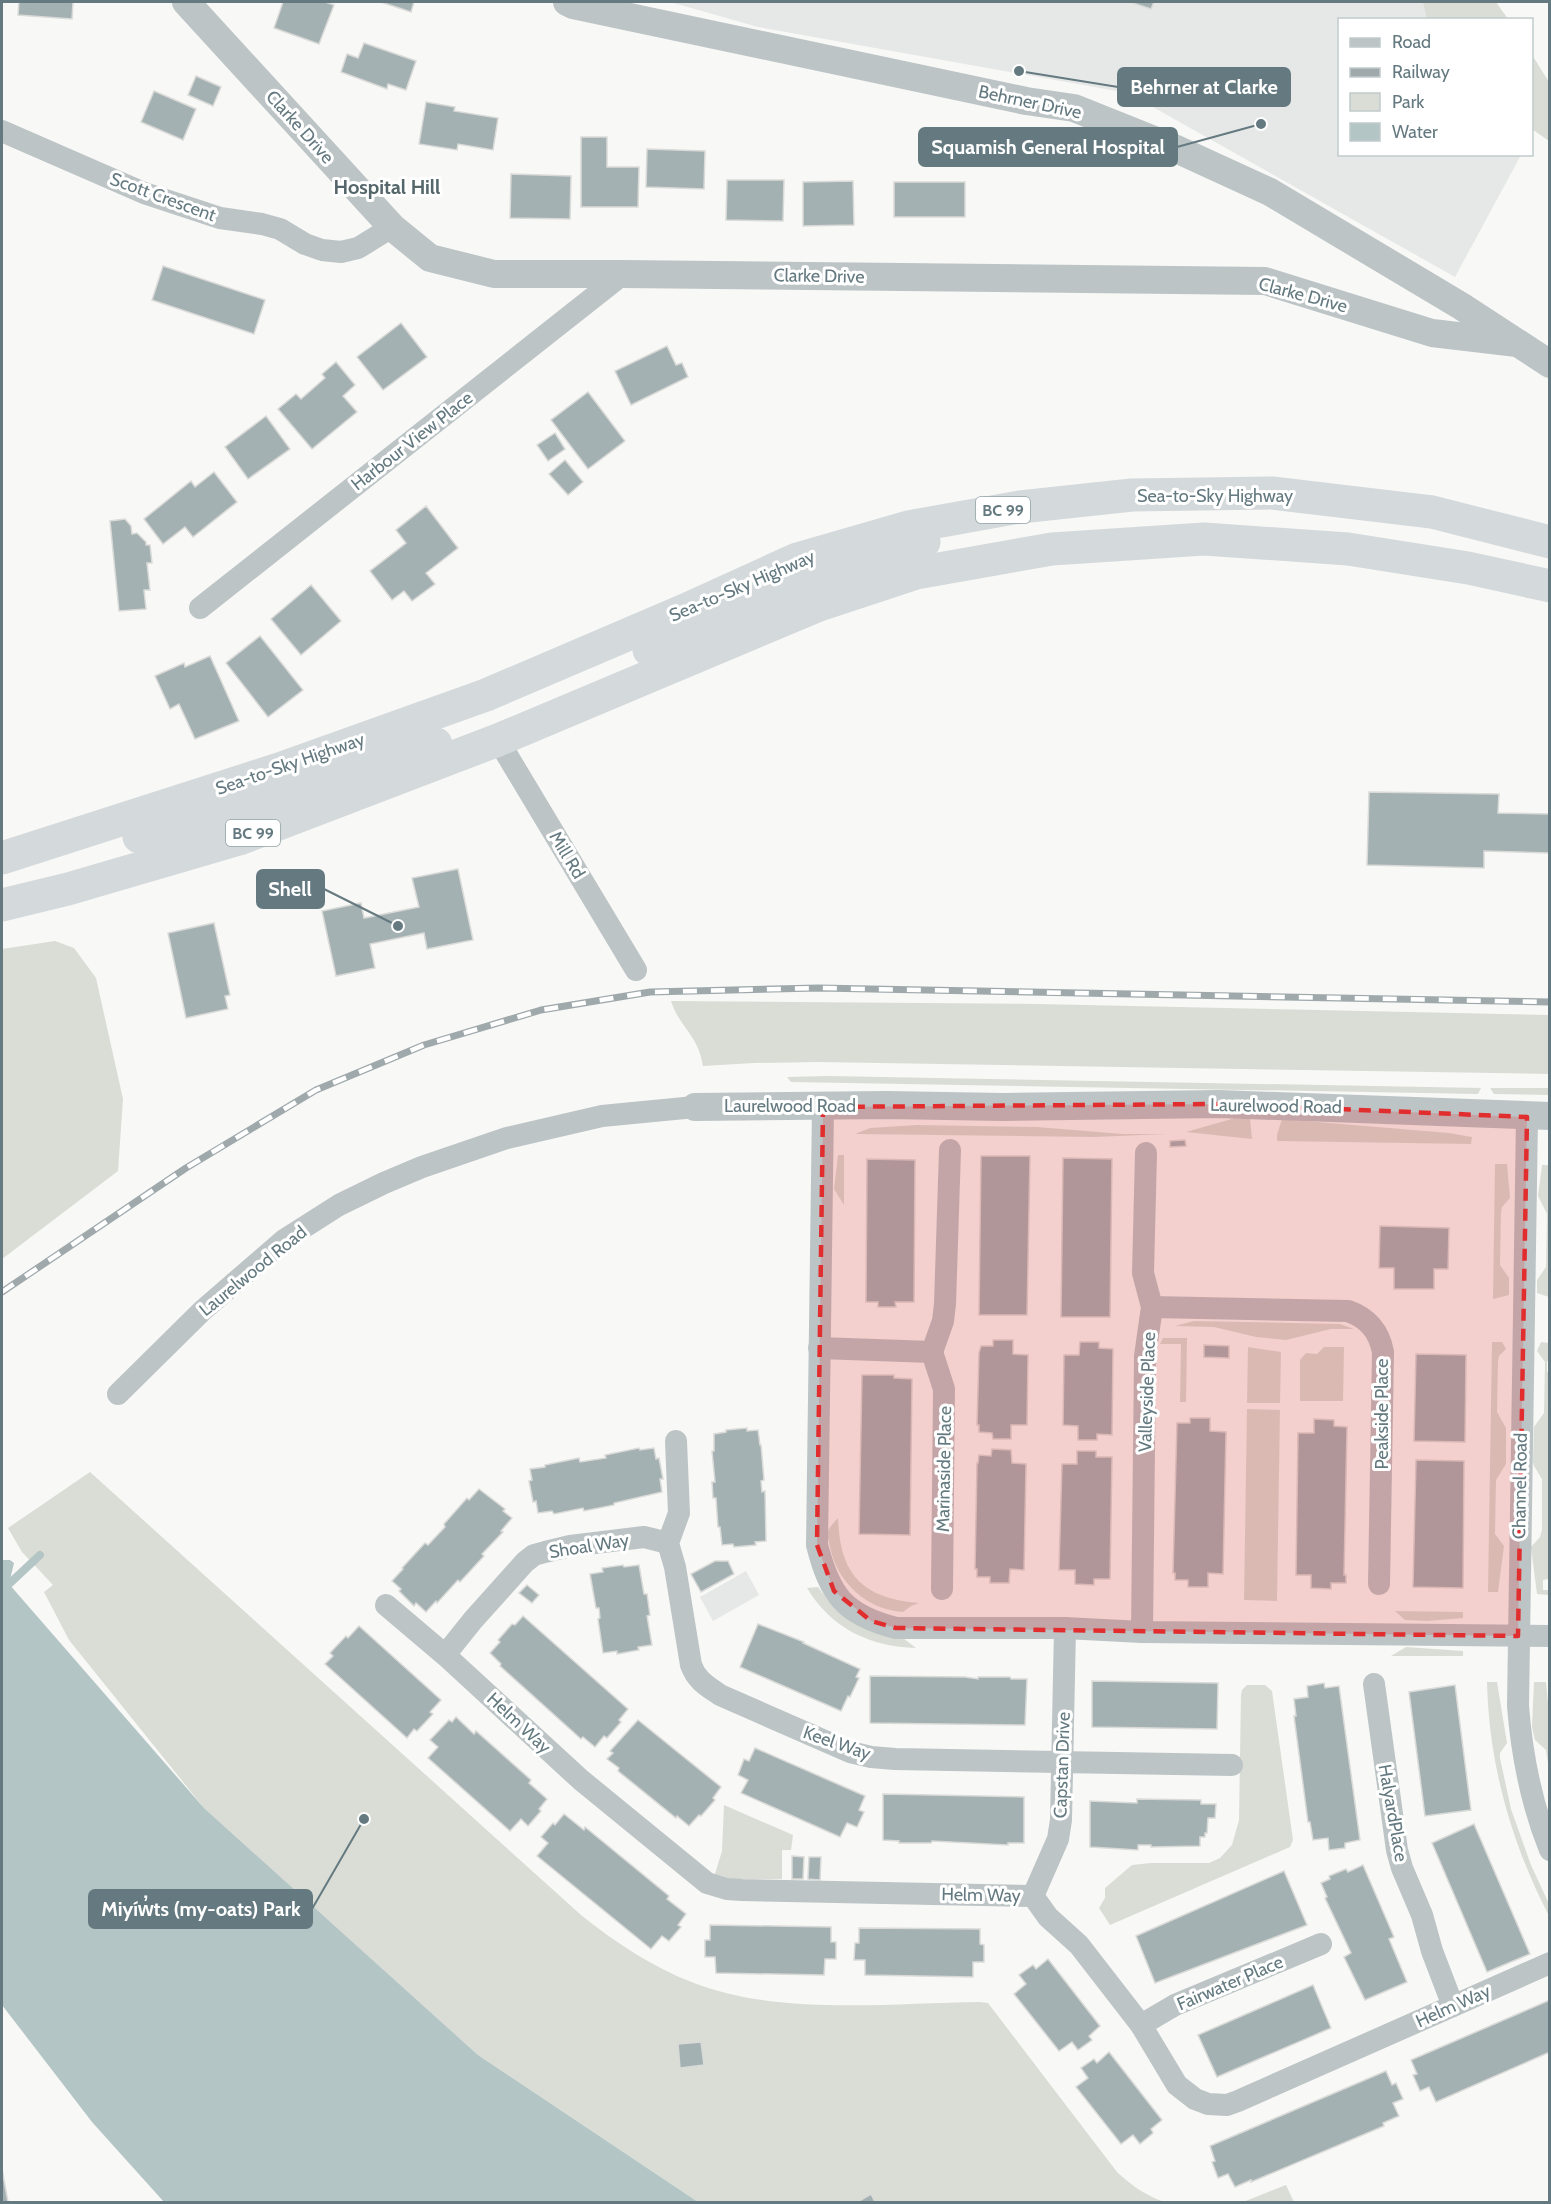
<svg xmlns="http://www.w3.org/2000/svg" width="1551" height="2204" viewBox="0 0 1551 2204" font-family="Cabin,sans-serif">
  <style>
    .built { fill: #e6e8e7 }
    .green { fill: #daddd5 }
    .water { fill: #b4c5c6 }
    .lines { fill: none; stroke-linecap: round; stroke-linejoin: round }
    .stream { stroke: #b4c5c6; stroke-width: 8 }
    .building { fill: #a4b1b3; stroke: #dadad8; stroke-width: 1.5 }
    .minor { stroke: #bdc4c6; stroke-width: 22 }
    .tertiary { stroke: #bdc4c6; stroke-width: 28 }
    .trunk { stroke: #d4d9dc; stroke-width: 33 }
    .rail-casing { stroke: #9fa9ac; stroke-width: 7 }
    .rail { stroke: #fff; stroke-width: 4.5; stroke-dasharray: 14; stroke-linecap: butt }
    .marked { fill: #e12d2d; fill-opacity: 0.2; stroke: #e12d2d; stroke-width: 4.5; stroke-dasharray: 12 8; stroke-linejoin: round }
    .labels { text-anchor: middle; stroke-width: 6; stroke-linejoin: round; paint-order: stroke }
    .shield { fill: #fff; stroke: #92a2a6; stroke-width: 1.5 }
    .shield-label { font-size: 16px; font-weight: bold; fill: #647a80 }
    .street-label { font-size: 18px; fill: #647a80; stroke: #fff }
    .neighbourhood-label { font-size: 20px; font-weight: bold; fill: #56676b; stroke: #fff }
    .leader { fill: none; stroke: #647a80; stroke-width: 2 }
    .callout-dot { fill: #647a80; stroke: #fff; stroke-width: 2 }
    .callout { fill: #647a80; stroke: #647a80; stroke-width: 2 }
    .callout-label { font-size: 20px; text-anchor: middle; font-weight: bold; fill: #fff }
  </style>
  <rect width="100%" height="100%" fill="#f8f8f6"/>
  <!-- built -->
  <g class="built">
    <polygon points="670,2 1464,2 1478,19 1340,20 1340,154 1521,155 1455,277 1128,93 758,27"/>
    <polygon points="746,1571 759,1595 713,1621 700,1597"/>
  </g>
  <!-- green -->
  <g class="green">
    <polygon points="1423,2 1496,2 1508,19 1427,19"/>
    <polygon points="1532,55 1549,82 1549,141 1532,129"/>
    <polygon points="55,941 74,948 96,978 123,1099 118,1171 2,1259 2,949"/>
    <path d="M671,1001L1038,1004L1549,1015V1074L818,1062L754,1063L703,1066C698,1034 679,1027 671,1001Z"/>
    <polygon points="828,1076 1481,1088 1478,1094 791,1082 787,1077"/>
    <polygon points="1490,1088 1549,1088 1549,1095 1494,1094"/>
    <polygon points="1235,1118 1250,1119 1252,1139 1186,1132"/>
    <polygon points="1282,1119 1449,1133 1472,1137 1471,1144 1277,1141 1277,1135"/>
    <polygon points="917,1125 1037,1127 1123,1134 1167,1134 1094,1137 855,1134 870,1128"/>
    <polygon points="838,1155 844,1155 844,1205 834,1189"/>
    <polygon points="1495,1164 1507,1164 1510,1198 1502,1207 1501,1212 1500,1265 1509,1278 1509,1295 1493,1299"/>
    <polygon points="1542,1165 1549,1165 1549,1297 1537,1293 1537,1280 1546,1267 1547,1214 1538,1196"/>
    <polygon points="1194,1321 1340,1324 1354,1329 1331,1329 1286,1340 1256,1337 1214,1327 1175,1326"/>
    <polygon points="1163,1338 1187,1338 1186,1402 1180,1402 1181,1344 1160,1344"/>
    <polygon points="1492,1342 1502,1342 1506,1349 1499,1356 1498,1361 1497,1412 1506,1428 1506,1464 1496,1480 1495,1534 1504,1546 1498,1592 1488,1592"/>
    <polygon points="1541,1342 1549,1343 1549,1361 1547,1361 1547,1372 1550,1372 1548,1579 1543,1580 1543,1590 1548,1590 1548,1595 1537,1594 1531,1547 1540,1537 1542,1529 1542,1479 1534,1466 1533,1462 1534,1427 1544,1413 1545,1362 1537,1351"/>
    <polygon points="1248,1347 1281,1352 1280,1403 1247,1403"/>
    <polygon points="1324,1347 1344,1347 1343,1401 1300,1401 1300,1360 1306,1353 1317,1354"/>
    <polygon points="1247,1409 1280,1410 1277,1601 1244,1600"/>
    <path d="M90,1472L581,1915C616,1943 652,1967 694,1983C779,2016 889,2003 980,2002L988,2003L1117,2172C1132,2186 1145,2195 1164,2202H698L478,2055L204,1808L69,1640L44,1592L53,1585L22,1552L8,1528Z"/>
    <path d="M838,1518C840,1575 862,1598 919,1603L911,1606L903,1612C867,1610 837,1582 830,1547C829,1542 826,1534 829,1529C831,1525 835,1522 838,1518Z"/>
    <path d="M818,1587L836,1610L903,1638L916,1648C870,1647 831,1628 807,1588Z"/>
    <polygon points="1395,1611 1463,1612 1463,1618 1428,1621 1405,1620"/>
    <polygon points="1406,1647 1463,1651 1463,1656 1391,1656"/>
    <path d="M1487,1682H1497L1507,1743L1500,1753V1758L1511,1809L1531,1865L1549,1904V1916C1511,1842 1489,1765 1487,1682Z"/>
    <polygon points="1534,1682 1546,1682 1550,1725 1549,1769 1546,1750 1535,1740 1532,1727"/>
    <polygon points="1247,1685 1265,1685 1272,1691 1293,1840 1290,1847 1110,1925 1099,1908 1105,1898 1105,1888 1132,1865 1151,1863 1209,1863 1220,1858 1232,1845 1239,1820 1241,1695 1242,1690"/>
    <polygon points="724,1805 793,1835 791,1850 782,1850 782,1879 732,1879 715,1874 722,1851"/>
    <polygon points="1286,2185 1294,2202 1243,2202"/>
  </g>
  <!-- water -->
  <polygon class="water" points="2,1560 10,1560 14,1563 9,1584 204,1808 478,2055 698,2202 164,2202 92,2122 2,2005"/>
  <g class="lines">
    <!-- stream -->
    <polyline class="stream" points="9,1584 40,1555"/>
  </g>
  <!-- building -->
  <g class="building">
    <polygon points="19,2 73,2 72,19 18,15"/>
    <polygon points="283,2 325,2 334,5 319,44 274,28"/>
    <polygon points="381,2 414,2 411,12"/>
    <polygon points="1130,2 1154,2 1151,9"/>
    <polygon points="364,43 416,61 406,90 388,84 387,89 341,72 347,54 358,58"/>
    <polygon points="196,76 221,87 213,106 188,95"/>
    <polygon points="154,91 196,109 183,140 141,122"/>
    <polygon points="426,102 455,107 454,111 498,118 493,150 458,144 457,150 419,144"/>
    <polygon points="581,137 607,137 607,167 639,167 638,207 581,207"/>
    <polygon points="647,149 705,151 704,189 646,187"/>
    <polygon points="511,174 571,176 570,219 510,218"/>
    <polygon points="727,180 784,180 783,221 726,220"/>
    <polygon points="853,181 854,225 803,226 803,182"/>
    <rect x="894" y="182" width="71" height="35"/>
    <polygon points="163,266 265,300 254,334 152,300"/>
    <polygon points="401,323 427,357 383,390 357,357"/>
    <polygon points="667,346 676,365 682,363 688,377 631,405 615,371"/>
    <polygon points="336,362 355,385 343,396 357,412 312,449 278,409 296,394 301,399 325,378 322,374"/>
    <polygon points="588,392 625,441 588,469 551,420"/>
    <polygon points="266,416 290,449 248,479 225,447"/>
    <polygon points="555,433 565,449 548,461 537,445"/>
    <polygon points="565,460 583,482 568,495 549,474"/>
    <polygon points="214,472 237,502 193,537 185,527 163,544 144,519 191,481 195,487"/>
    <polygon points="426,506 458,548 426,573 435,584 412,601 404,591 392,600 370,571 406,543 396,530"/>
    <polygon points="125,519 131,526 132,534 137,533 146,542 146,545 150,545 152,563 147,563 150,590 144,590 146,609 119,611 110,521"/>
    <polygon points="311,585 341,621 301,655 271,619"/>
    <polygon points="260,636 303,690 268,717 226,663"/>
    <polygon points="210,656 239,721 195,739 179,704 170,709 155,676 184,663 185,667"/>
    <polygon points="1369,792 1499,794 1498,813 1550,814 1550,853 1484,851 1484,868 1367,865"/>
    <polygon points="458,869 473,940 427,949 424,933 370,944 375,968 336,976 322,911 361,903 364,918 419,907 412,878"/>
    <polygon points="214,923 230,995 225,996 228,1009 186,1018 168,933"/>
    <polygon points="1185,1140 1186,1146 1170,1147 1170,1141"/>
    <polygon points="981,1156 1030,1156 1027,1315 979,1315"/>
    <polygon points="1063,1158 1112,1159 1110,1317 1061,1317"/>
    <polygon points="867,1159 915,1160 914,1302 895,1302 896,1307 878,1307 878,1302 866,1302"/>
    <polygon points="1380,1226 1449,1228 1448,1269 1434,1269 1434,1289 1394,1289 1394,1268 1379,1268"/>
    <polygon points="993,1340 1013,1340 1013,1354 1028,1355 1027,1425 1011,1425 1011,1439 993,1439 992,1433 979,1432 979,1425 977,1425 979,1353 981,1346 993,1346"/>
    <polygon points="1080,1342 1099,1342 1099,1348 1113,1349 1112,1435 1097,1434 1097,1440 1078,1440 1078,1426 1063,1425 1064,1355 1079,1355"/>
    <polygon points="1204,1345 1229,1346 1229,1358 1204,1357"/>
    <polygon points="1416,1354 1466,1355 1465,1442 1414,1441"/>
    <polygon points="862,1375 894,1375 894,1378 912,1379 910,1535 859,1534"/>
    <polygon points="1190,1418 1210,1418 1210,1431 1226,1432 1223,1574 1208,1573 1208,1587 1188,1587 1188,1580 1175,1580 1175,1573 1173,1573 1177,1423 1190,1423"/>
    <polygon points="1314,1419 1334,1420 1334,1426 1347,1427 1344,1575 1346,1575 1346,1583 1331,1583 1331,1589 1311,1588 1311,1575 1296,1575 1298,1433 1314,1433"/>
    <polygon points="747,1428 747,1431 758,1430 760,1445 761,1445 764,1480 761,1481 762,1492 765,1491 766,1541 755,1542 756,1545 734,1547 733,1544 722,1545 720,1527 718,1527 716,1498 713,1498 712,1482 715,1482 712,1451 714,1451 714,1434 726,1432 726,1430"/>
    <polygon points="639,1448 640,1450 654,1448 656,1459 659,1458 663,1479 660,1479 662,1492 614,1503 614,1505 584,1511 583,1508 554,1514 552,1511 538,1513 536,1501 533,1502 529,1481 532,1480 530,1469 545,1467 545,1465 579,1458 580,1462 606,1458 605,1455"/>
    <polygon points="992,1449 1011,1450 1012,1463 1026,1464 1024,1570 1010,1569 1009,1583 990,1583 990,1577 977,1577 977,1569 975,1569 977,1463 978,1463 979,1455 991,1456"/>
    <polygon points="1077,1451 1096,1451 1096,1457 1112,1457 1110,1579 1094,1579 1094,1585 1075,1584 1075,1570 1059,1570 1062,1464 1077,1464"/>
    <polygon points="1416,1460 1464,1461 1463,1588 1413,1587"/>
    <polygon points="479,1489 505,1509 503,1511 512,1518 501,1531 503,1532 482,1554 484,1556 460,1582 458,1580 437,1603 436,1601 426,1612 416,1603 414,1606 399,1591 401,1589 392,1581 403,1569 402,1568 425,1543 428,1545 445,1527 444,1524 467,1498 469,1500"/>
    <polygon points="715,1561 728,1561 734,1574 701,1592 691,1574"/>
    <polygon points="623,1565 624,1567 639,1565 644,1594 647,1594 650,1615 647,1616 652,1645 638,1647 639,1650 617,1654 617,1651 603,1653 598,1619 600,1618 599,1608 596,1608 590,1574 603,1572 602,1568"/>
    <polygon points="527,1585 539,1595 532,1603 519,1593"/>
    <polygon points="523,1616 628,1709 619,1720 621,1722 607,1738 604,1736 595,1747 583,1737 581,1739 500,1666 501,1664 490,1653 500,1642 498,1640 512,1624 515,1625"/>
    <polygon points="758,1624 804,1642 803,1643 860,1669 856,1677 859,1678 850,1697 848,1696 841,1711 740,1667"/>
    <polygon points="359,1626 441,1700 430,1712 433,1714 417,1731 414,1729 407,1738 325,1664 333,1656 330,1653 346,1636 348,1638"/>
    <polygon points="870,1676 965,1677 978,1679 978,1677 1010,1677 1011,1679 1027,1679 1025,1725 870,1723"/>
    <polygon points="1092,1681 1218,1683 1217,1729 1092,1727"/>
    <polygon points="1324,1683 1325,1688 1339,1686 1360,1840 1345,1843 1345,1848 1329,1850 1328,1838 1313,1840 1310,1822 1308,1822 1294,1716 1296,1716 1294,1699 1308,1697 1307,1686"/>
    <polygon points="1455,1685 1471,1810 1425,1816 1409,1692"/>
    <polygon points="456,1717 474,1734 476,1731 531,1780 529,1783 547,1799 539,1809 541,1811 528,1826 521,1819 510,1831 428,1758 438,1747 430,1740 449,1720 452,1722"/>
    <polygon points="638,1720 721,1787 713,1798 715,1800 701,1816 699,1815 689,1826 677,1816 676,1818 618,1771 619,1768 607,1759 613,1753 610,1751"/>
    <polygon points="755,1748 865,1796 859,1810 864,1812 857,1827 847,1823 840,1837 741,1793 748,1780 738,1775 744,1759 749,1761"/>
    <polygon points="883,1794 1024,1797 1024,1843 1008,1843 1008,1845 932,1841 931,1843 899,1843 899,1841 883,1840"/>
    <polygon points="1137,1799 1201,1800 1201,1804 1216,1804 1215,1818 1208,1818 1207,1833 1205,1833 1205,1837 1200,1837 1200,1846 1151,1847 1151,1845 1138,1845 1138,1850 1090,1847 1090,1801 1137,1803"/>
    <polygon points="564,1814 584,1830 585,1827 669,1896 667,1899 686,1914 678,1925 681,1927 669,1941 662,1936 651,1949 537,1856 548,1843 541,1837 553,1823 555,1825"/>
    <polygon points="1474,1824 1530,1954 1487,1972 1432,1843"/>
    <polygon points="792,1856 804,1857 803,1879 792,1879"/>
    <polygon points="809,1857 821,1857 820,1880 808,1879"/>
    <polygon points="1363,1865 1394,1937 1389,1939 1407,1982 1365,2000 1344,1957 1351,1953 1325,1898 1327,1897 1321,1883 1330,1879 1329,1876 1346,1869 1348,1872"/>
    <polygon points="1284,1871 1307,1925 1155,1983 1136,1936"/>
    <polygon points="710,1925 831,1927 831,1942 836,1942 836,1959 825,1959 824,1975 716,1973 715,1957 705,1957 705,1940 710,1940"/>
    <polygon points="859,1928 980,1929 980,1944 984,1945 984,1962 973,1962 973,1977 865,1975 865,1960 854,1960 855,1943 859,1943"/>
    <polygon points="1048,1959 1100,2026 1089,2036 1092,2040 1078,2050 1072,2042 1059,2051 1014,1994 1026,1984 1019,1975 1033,1965 1036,1969"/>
    <polygon points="1313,1985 1331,2028 1217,2077 1198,2035"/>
    <polygon points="1550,2000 1550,2052 1436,2102 1429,2087 1420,2091 1413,2075 1417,2074 1411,2060"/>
    <polygon points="701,2042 704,2065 680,2068 678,2044"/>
    <polygon points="1109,2052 1162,2120 1151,2129 1153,2133 1140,2144 1133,2135 1121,2144 1076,2087 1088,2078 1081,2068 1094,2059 1097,2063"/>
    <polygon points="1386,2071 1392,2085 1396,2083 1403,2099 1393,2103 1399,2116 1383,2123 1384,2126 1251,2182 1251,2180 1235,2187 1228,2174 1218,2178 1212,2162 1215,2161 1210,2146"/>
    <polygon points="2,2167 2,2169 8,2202 2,2202"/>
    <polygon points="871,2194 875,2202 860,2202 859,2201"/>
  </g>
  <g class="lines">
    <!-- minor -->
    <g class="minor">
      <polyline points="2,131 144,193 220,218 262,224 280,229 305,244 322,250 341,252 358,248 392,227"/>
      <polyline points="200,608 623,274"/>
      <polyline points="498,740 636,970"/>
      <path d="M823,1107L817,1545C830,1596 845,1615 896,1628H1065L1142,1632L1550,1636"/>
      <path d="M1527,1117L1518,1706C1522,1757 1531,1803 1550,1850"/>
      <path d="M1152,1307L1348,1311C1368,1318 1379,1331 1383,1352L1379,1584"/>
      <polyline points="819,1348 932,1352 944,1389 942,1589"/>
      <polyline points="932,1352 943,1321 945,1304 950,1150"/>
      <polyline points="118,1394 202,1311 284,1240 339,1205 384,1183 422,1167 507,1138 602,1116 695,1107"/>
      <path d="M676,1441L679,1513L668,1543L675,1567L691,1665C697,1681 707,1686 720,1695L850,1752L871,1757L895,1759L1232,1765"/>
      <polyline points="386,1605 445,1655 581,1780 707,1883 727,1889 742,1890 1033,1896"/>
      <polyline points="1142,1632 1145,1356 1152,1307 1143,1273 1146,1153"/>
      <polyline points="445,1655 473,1620 525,1562 534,1555 545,1552 570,1546 644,1537 668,1543"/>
      <polyline points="1374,1684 1397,1850 1402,1868 1422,1915 1432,1951 1453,2006"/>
      <polyline points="1033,1896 1048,1917 1079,1945 1141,2025 1177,2085 1195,2099 1208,2104 1227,2105 1238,2101 1550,1963"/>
      <polyline points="1033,1896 1058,1839 1061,1820 1065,1628"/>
      <polyline points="1141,2025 1175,2005 1321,1944"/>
    </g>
    <!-- tertiary -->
    <g class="tertiary">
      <polyline points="186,2 392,227 430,258 494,274 623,274 1265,281 1432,333 1517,343"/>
      <polyline points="567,2 573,5 1026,101 1074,108 1174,148 1270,192 1461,306 1550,364"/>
      <polyline points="695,1107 887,1105 1003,1107 1219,1104 1550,1116"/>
    </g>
    <!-- trunk -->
    <g class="trunk">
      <polyline points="649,650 833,575 898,553 924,542"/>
      <path d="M139,837C240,810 336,772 436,744"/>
      <polyline points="2,858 279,769 486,695 685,610 797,559 908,527 1020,507 1132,495 1272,493 1432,512 1550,542"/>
      <polyline points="2,905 68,889 239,839 498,740 819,605 916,573 1052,549 1204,539 1348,549 1468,568 1550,586"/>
    </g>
    <!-- rail casing -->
    <g class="rail-casing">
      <polyline id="rail" points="2,1292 186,1168 316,1090 424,1045 541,1010 650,992 818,988 1550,1002"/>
    </g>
    <!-- rail -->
    <use href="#rail" class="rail"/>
  </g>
  <!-- marked area -->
  <path class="marked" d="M1219,1104L1527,1117L1518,1636L896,1628L871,1621L834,1591L817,1545L823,1107Z"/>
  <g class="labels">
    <!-- shield labels -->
    <g class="shield">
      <rect x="976" y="497" width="54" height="26" rx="4.5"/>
      <rect x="226" y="820" width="54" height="26" rx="4.5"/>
    </g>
    <g class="shield-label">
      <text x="1003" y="516">BC 99</text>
      <text x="253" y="839">BC 99</text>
    </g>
    <!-- street labels -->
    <g class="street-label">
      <text transform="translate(1030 102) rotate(12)" y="6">Behrner Drive</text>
      <text transform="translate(300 127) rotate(48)" y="6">Clarke Drive</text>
      <text transform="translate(163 197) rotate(20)" y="6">Scott Crescent</text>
      <text transform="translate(819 276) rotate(1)" y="6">Clarke Drive</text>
      <text transform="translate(1303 295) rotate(15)" y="6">Clarke Drive</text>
      <text transform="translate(412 441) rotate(-38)" y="6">Harbour View Place</text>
      <text x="1215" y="502">Sea-to-Sky Highway</text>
      <text transform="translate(742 586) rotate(-23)" y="6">Sea-to-Sky Highway</text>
      <text transform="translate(290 764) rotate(-19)" y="6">Sea-to-Sky Highway</text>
      <text transform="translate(567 855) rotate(59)" y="6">Mill Rd</text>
      <text x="790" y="1112">Laurelwood Road</text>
      <text transform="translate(1276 1106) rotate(1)" y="6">Laurelwood Road</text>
      <text transform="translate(253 1271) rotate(-39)" y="6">Laurelwood Road</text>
      <text transform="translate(1147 1392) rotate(-88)" y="6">Valleyside Place</text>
      <text transform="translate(1382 1414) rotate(-90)" y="6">Peakside Place</text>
      <text transform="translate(944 1469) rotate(-89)" y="6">Marinaside Place</text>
      <text transform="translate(1520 1486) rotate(-89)" y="6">Channel Road</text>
      <text transform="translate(589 1546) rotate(-9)" y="6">Shoal Way</text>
      <text transform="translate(519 1723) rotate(43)" y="6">Helm Way</text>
      <text transform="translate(837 1743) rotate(19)" y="6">Keel Way</text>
      <text transform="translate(1062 1765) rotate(-88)" y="6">Capstan Drive</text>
      <text transform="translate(1393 1813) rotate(80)" y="6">HalyardPlace</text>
      <text transform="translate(981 1895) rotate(1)" y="6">Helm Way</text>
      <text transform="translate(1230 1983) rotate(-23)" y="6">Fairwater Place</text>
      <text transform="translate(1453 2006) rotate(-24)" y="6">Helm Way</text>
    </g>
    <!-- neighbourhood labels -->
    <g class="neighbourhood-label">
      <text x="387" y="194">Hospital Hill</text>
    </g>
  </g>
  <!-- callouts -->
  <path class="leader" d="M1019 71L1118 87M1261 124L1177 147M398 926L324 889M364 1819L312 1909"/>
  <g class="callout-dot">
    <circle cx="1019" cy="71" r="6"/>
    <circle cx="1261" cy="124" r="6"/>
    <circle cx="398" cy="926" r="6"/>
    <circle cx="364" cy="1819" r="6"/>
  </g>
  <g class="callout">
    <rect x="1118" y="68" width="172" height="38" rx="6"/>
    <rect x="919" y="128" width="258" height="38" rx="6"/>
    <rect x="257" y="870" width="67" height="38" rx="6"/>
    <rect x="89" y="1890" width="223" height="38" rx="6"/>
  </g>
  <g class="callout-label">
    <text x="1204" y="94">Behrner at Clarke</text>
    <text x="1048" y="154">Squamish General Hospital</text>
    <text x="290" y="896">Shell</text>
    <text x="201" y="1916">Miyíw̓ts (my-oats) Park</text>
  </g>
  <!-- border -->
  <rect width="1551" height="2204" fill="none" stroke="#647a80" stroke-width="6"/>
  <!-- legend -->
  <rect x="1338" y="18" width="195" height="138" fill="#ffffff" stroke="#c1cacc" stroke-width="1.5"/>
  <rect x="1350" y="38" width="30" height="9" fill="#bdc4c6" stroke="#c1cacc" stroke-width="1.5"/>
  <text x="1392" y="48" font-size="18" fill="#647a80">Road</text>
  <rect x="1350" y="68" width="30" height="9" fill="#9fa9ac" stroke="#c1cacc" stroke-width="1.5"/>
  <text x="1392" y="78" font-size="18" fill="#647a80">Railway</text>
  <rect x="1350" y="93" width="30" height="18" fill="#daddd5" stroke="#c1cacc" stroke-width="1.5"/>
  <text x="1392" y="108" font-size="18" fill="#647a80">Park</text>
  <rect x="1350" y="123" width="30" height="18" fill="#b4c5c6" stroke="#c1cacc" stroke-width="1.5"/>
  <text x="1392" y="138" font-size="18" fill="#647a80">Water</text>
</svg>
